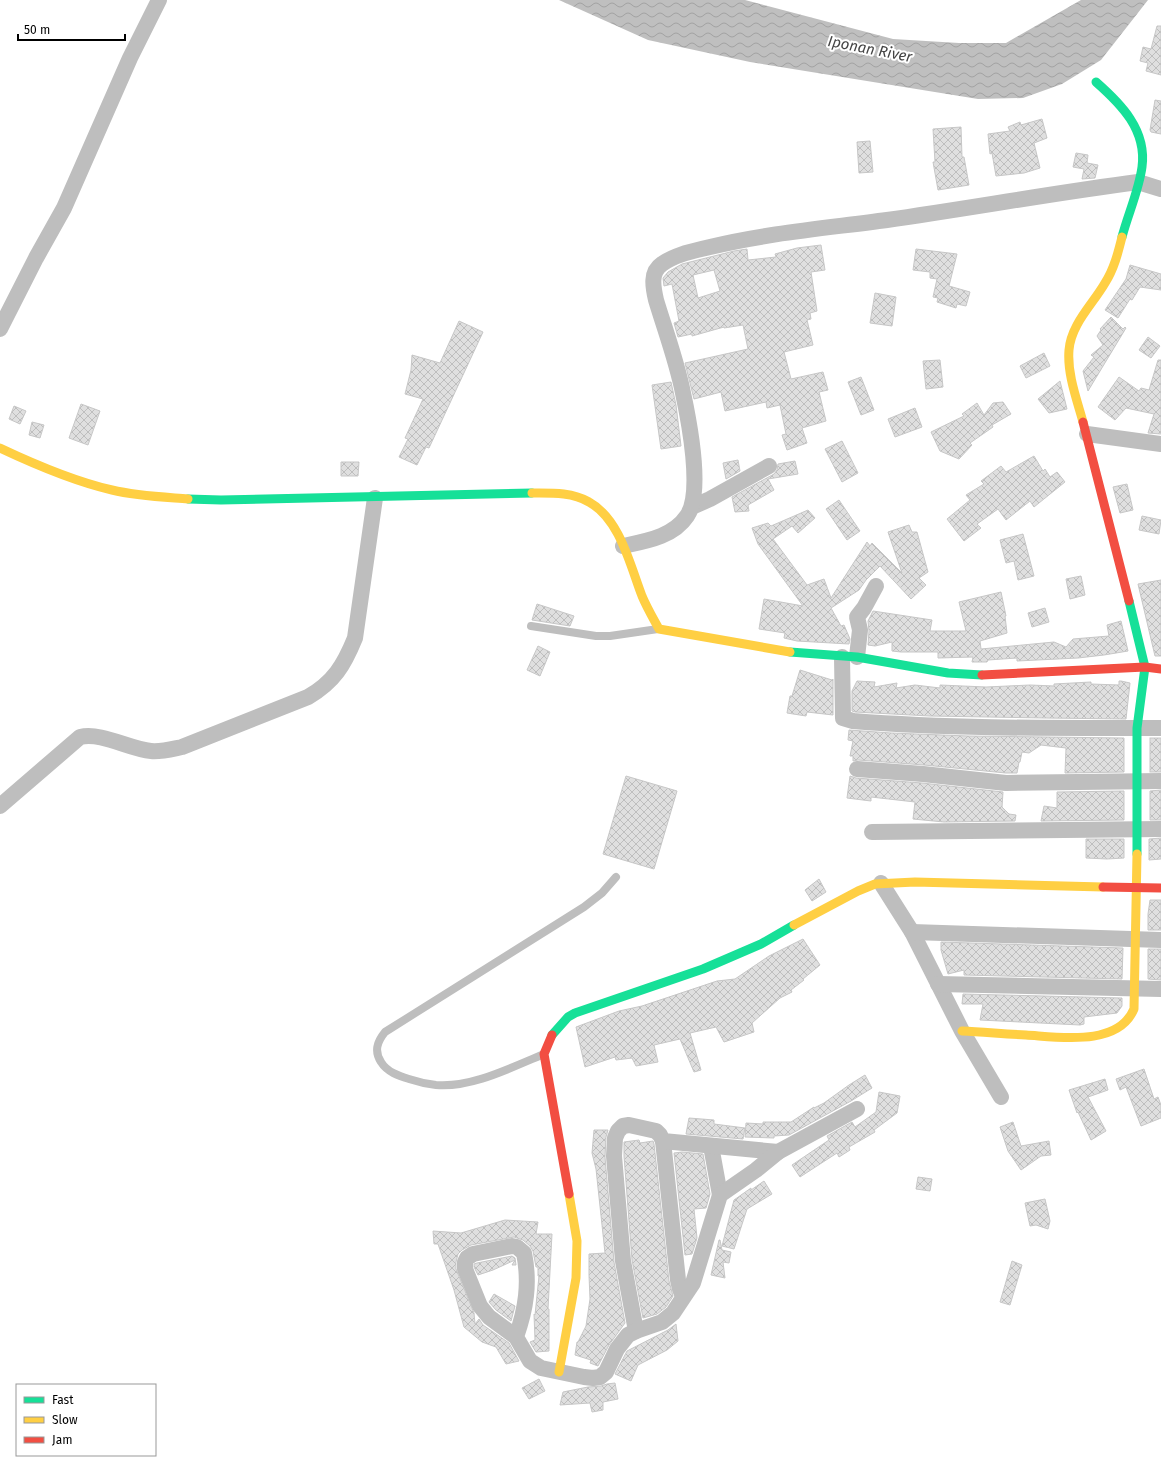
<svg xmlns="http://www.w3.org/2000/svg" width="1161" height="1472" viewBox="0 0 1161 1472" font-family="'Fira Sans',sans-serif">
  <style>
    .water { fill: url(#water-waves) }
    .building { fill: url(#building-cross-hatch); stroke: #c7c7c7; fill-rule: evenodd }
    .lines { fill: none; stroke-linecap: round; stroke-linejoin: round }
    .lane { stroke: #bebebe; stroke-width: 8 }
    .street { stroke: #bebebe; stroke-width: 16 }
    .fast { stroke: #16e098; stroke-width: 9 }
    .slow { stroke: #ffcf43; stroke-width: 9 }
    .jam { stroke: #f24e42; stroke-width: 9 }
    .labels { text-anchor: middle; stroke-width: 4; stroke-linejoin: round; paint-order: stroke }
    .water-label { font-size: 15px; font-style: italic; fill: #444; stroke: #fff }
  </style>
  <defs>
    <pattern id="water-waves" width="16" height="10" patternUnits="userSpaceOnUse"><rect width="16" height="10" fill="#bfbfbf"/><path d="M0 5q4-4 8 0t8 0" fill="none" stroke="#a2a2a2"/></pattern>
    <pattern id="building-cross-hatch" width="8" height="8" patternUnits="userSpaceOnUse"><rect width="8" height="8" fill="#dfdfdf"/><path d="M0 0l8 8M0 8l8-8" fill="none" stroke="#bebebe"/></pattern>
  </defs>
  <rect width="100%" height="100%" fill="#fff"/>
  <!-- water -->
  <polygon class="water" points="559,0 745,0 893,39 959,43 1006,43 1081,0 1148,0 1101,60 1062,84 1023,98 978,99 750,62 648,40"/>
  <!-- building -->
  <g class="building">
    <polygon points="1157,26 1161,26 1161,75 1146,71 1148,63 1140,61 1143,47 1151,49"/>
    <polygon points="1155,100 1161,101 1161,134 1151,132 1150,130"/>
    <polygon points="1042,119 1047,138 1034,143 1040,168 1024,173 996,176 992,153 990,154 988,134 1010,131 1008,127 1020,122 1021,125"/>
    <polygon points="961,127 962,157 964,157 969,185 938,190 933,162 935,162 933,129"/>
    <polygon points="870,141 873,172 859,173 857,142"/>
    <polygon points="1076,153 1088,155 1087,163 1098,165 1095,178 1082,179 1084,169 1073,167"/>
    <path d="M821,245L825,270L811,272L817,311L810,313L811,319L807,320L813,345L784,352L791,379L823,372L828,390L819,392L826,421L802,428L807,443L787,450L782,435L786,434L780,405L767,408L766,402L725,411L721,392L694,399L685,363L748,349L743,325L724,328V327L692,336V334L678,337L674,323L679,321L672,284L664,286L663,278L668,272L682,264L734,251L747,249L748,260L776,257L775,254L797,248ZM714,270L720,291L698,298L693,275Z"/>
    <polygon points="916,249 957,254 949,286 970,292 966,306 957,304 956,308 937,302 938,298 933,297 937,279 930,278 930,272 913,270"/>
    <polygon points="1130,265 1161,274 1161,290 1140,287 1132,300 1130,299 1118,318 1105,310 1126,279"/>
    <polygon points="875,293 896,297 892,326 870,323"/>
    <polygon points="1111,317 1123,329 1125,327 1126,328 1088,391 1083,371 1094,357 1091,355 1103,345 1097,336 1101,330 1100,329"/>
    <polygon points="459,321 483,332 429,448 426,447 417,465 399,457 408,439 405,438 423,399 405,394 411,370 412,355 440,363"/>
    <polygon points="1148,337 1160,346 1151,358 1139,350"/>
    <polygon points="1044,353 1050,366 1026,378 1020,366"/>
    <polygon points="940,360 943,387 926,389 923,361"/>
    <polygon points="1158,360 1161,360 1161,434 1148,433 1154,414 1126,408 1115,420 1098,407 1119,377 1139,391 1141,388 1149,390"/>
    <polygon points="861,377 874,410 861,415 848,382"/>
    <polygon points="1060,381 1067,409 1049,413 1038,399"/>
    <polygon points="671,382 676,405 681,446 661,449 652,385"/>
    <polygon points="1003,402 1011,414 992,425 993,427 970,443 972,445 959,459 940,451 931,432 964,416 962,414 977,403 984,415 993,403"/>
    <polygon points="81,404 100,411 88,445 69,438"/>
    <polygon points="14,406 26,411 20,424 9,419"/>
    <polygon points="915,408 922,427 895,437 888,419"/>
    <polygon points="32,422 44,425 40,438 29,435"/>
    <polygon points="842,441 858,473 842,482 825,449"/>
    <polygon points="1034,456 1043,471 1045,469 1050,477 1057,472 1065,482 1034,507 1030,501 1006,520 998,509 977,524 981,528 964,541 947,519 970,500 966,495 984,484 981,481 1001,466 1006,472"/>
    <polygon points="738,460 740,471 726,479 723,463"/>
    <polygon points="795,461 798,474 768,479 774,490 748,505 749,511 735,512 732,497 774,474 777,470 778,464"/>
    <polygon points="341,462 359,462 358,476 341,476"/>
    <polygon points="1127,484 1133,510 1120,513 1113,487"/>
    <polygon points="839,500 860,531 847,540 826,509"/>
    <polygon points="808,510 815,518 798,533 792,526 773,539 807,585 824,579 831,598 867,542 870,546 872,543 902,573 888,532 909,525 912,532 917,532 928,572 919,578 926,585 911,599 880,566 866,580 859,590 831,608 841,626 844,625 850,639 849,644 797,641 784,638 785,633 759,629 764,599 803,606 758,544 752,528 768,523 771,526"/>
    <polygon points="1142,516 1161,520 1159,534 1139,530"/>
    <polygon points="1023,534 1034,576 1018,580 1014,561 1006,563 1000,540"/>
    <polygon points="1081,576 1085,595 1070,599 1066,579"/>
    <polygon points="1161,580 1161,656 1155,656 1138,584"/>
    <polygon points="1001,592 1006,616 1005,616 1007,633 980,641 981,649 1054,642 1066,647 1073,639 1109,636 1107,625 1121,621 1128,651 1104,655 1078,658 1017,661 1017,658 988,660 987,662 972,662 973,657 938,658 938,652 901,652 892,651 892,642 875,646 868,645 869,631 868,621 873,611 932,620 930,631 966,631 959,602"/>
    <polygon points="537,604 574,616 570,626 532,620"/>
    <polygon points="1045,608 1049,622 1032,627 1028,613"/>
    <polygon points="538,646 550,652 540,676 527,670"/>
    <polygon points="800,670 832,680 833,679 833,715 807,712 806,716 787,713 790,696 792,696"/>
    <polygon points="857,681 875,682 874,687 897,683 896,688 915,685 940,688 940,685 986,687 1030,685 1054,686 1054,684 1091,682 1091,684 1119,685 1119,681 1121,681 1130,683 1126,719 1045,718 930,716 855,712 852,711 852,691"/>
    <polygon points="849,730 891,733 968,736 1124,738 1124,772 1065,773 1066,748 1041,745 1029,753 1022,752 1020,762 1019,762 1017,773 1006,773 924,765 858,760 853,761 853,756 850,756 853,741 848,740"/>
    <rect x="1150" y="738" width="11" height="34"/>
    <polygon points="626,776 677,791 654,869 603,854"/>
    <polygon points="850,776 856,778 922,783 1003,792 1002,807 1009,814 1016,815 1015,821 944,822 913,819 915,802 871,797 871,801 847,798"/>
    <polygon points="1161,790 1161,820 1150,820 1150,791"/>
    <polygon points="1124,791 1124,820 1041,821 1044,806 1057,808 1057,792"/>
    <polygon points="1161,838 1161,859 1149,860 1149,839"/>
    <polygon points="1086,839 1124,839 1124,858 1107,859 1086,858"/>
    <polygon points="819,879 826,892 812,901 805,890"/>
    <polygon points="1150,900 1161,900 1161,930 1148,930 1148,914"/>
    <polygon points="803,939 820,965 803,979 804,980 791,990 792,992 780,998 752,1023 754,1032 724,1042 716,1027 690,1033 701,1070 694,1072 680,1039 654,1045 658,1062 636,1066 632,1058 616,1060 615,1057 585,1067 576,1027 619,1011 642,1006 717,981 735,979 769,956"/>
    <polygon points="941,942 1123,948 1122,979 964,975 964,970 948,974 941,950"/>
    <polygon points="1148,949 1161,949 1161,980 1148,979"/>
    <polygon points="963,994 1122,998 1122,1006 1117,1013 1084,1017 1084,1024 1080,1025 980,1020 983,1004 962,1004"/>
    <polygon points="1144,1069 1154,1099 1158,1097 1161,1105 1161,1118 1141,1126 1126,1087 1120,1090 1116,1079"/>
    <polygon points="865,1075 872,1088 851,1101 789,1135 774,1136 774,1138 745,1137 746,1123 763,1124 763,1122 791,1122 814,1107 814,1108 824,1103 849,1085"/>
    <polygon points="1105,1079 1108,1090 1088,1097 1106,1131 1091,1140 1078,1112 1077,1113 1069,1090"/>
    <polygon points="879,1092 900,1096 897,1113 874,1130 875,1132 849,1147 850,1150 839,1157 837,1153 800,1177 792,1165 829,1140 827,1136 852,1122 855,1127 876,1112"/>
    <polygon points="689,1118 714,1120 714,1124 745,1128 743,1139 686,1134"/>
    <polygon points="1013,1122 1021,1146 1049,1141 1051,1155 1041,1156 1021,1170 1008,1151 1000,1127"/>
    <polygon points="594,1130 608,1130 606,1137 605,1157 614,1262 625,1323 609,1345 598,1366 590,1363 591,1360 575,1355 577,1342 578,1342 586,1326 590,1299 589,1275 589,1254 605,1253 596,1169 592,1153"/>
    <polygon points="639,1140 640,1143 653,1141 654,1144 669,1281 673,1296 666,1307 657,1314 643,1318 632,1260 624,1156 624,1142"/>
    <polygon points="682,1152 703,1154 710,1194 706,1208 694,1209 697,1238 692,1254 685,1255 674,1153"/>
    <polygon points="918,1177 932,1179 930,1191 916,1189"/>
    <polygon points="764,1181 772,1194 747,1209 734,1249 722,1246 734,1200 751,1188 751,1190"/>
    <polygon points="1045,1199 1050,1221 1048,1229 1036,1225 1030,1226 1025,1203"/>
    <polygon points="505,1220 538,1222 536,1234 552,1234 548,1309 549,1309 549,1351 536,1352 530,1342 535,1340 534,1314 535,1315 539,1276 538,1276 538,1267 536,1267 533,1251 530,1246 523,1240 514,1237 471,1245 462,1250 458,1254 456,1262 456,1269 474,1313 475,1324 479,1319 483,1325 509,1343 519,1361 506,1364 496,1347 482,1342 464,1327 454,1290 438,1244 434,1244 433,1231 461,1233"/>
    <polygon points="719,1240 720,1240 722,1250 731,1252 729,1263 723,1262 725,1278 711,1275"/>
    <polygon points="512,1256 515,1258 516,1265 512,1265 515,1260 493,1270 478,1275 474,1267 474,1264 477,1263"/>
    <polygon points="1012,1261 1022,1265 1010,1305 1000,1302"/>
    <polygon points="494,1294 515,1306 511,1321 496,1310 489,1302"/>
    <polygon points="676,1324 678,1341 667,1350 638,1365 631,1381 615,1374 627,1351 668,1330"/>
    <polygon points="539,1379 545,1391 529,1399 522,1388"/>
    <polygon points="615,1383 618,1399 603,1402 603,1410 592,1412 590,1403 560,1405 563,1392 588,1387 601,1386 607,1384"/>
  </g>
  <g class="lines">
    <!-- lane -->
    <g class="lane">
      <polyline points="531,626 596,636 610,636 658,629"/>
      <path d="M544,1054C512,1067 472,1088 436,1085C427,1084 418,1082 409,1079C399,1076 387,1072 381,1062C374,1051 377,1042 385,1032L584,907L602,893L616,877"/>
    </g>
    <!-- street -->
    <g class="street">
      <polyline points="0,329 36,258 64,208 130,58 159,0"/>
      <polyline points="1087,434 1161,444"/>
      <polyline points="692,507 710,499 769,466"/>
      <path d="M623,546C646,541 673,537 687,516C703,493 689,421 683,393C677,362 665,330 656,300C653,287 650,272 662,264C676,254 694,251 710,247C768,233 828,228 887,220C971,208 1054,193 1138,182L1161,189"/>
      <path d="M842,657L843,718L853,721C955,729 1058,728 1161,728"/>
      <polyline points="857,657 860,630 857,617 864,608 876,586"/>
      <polyline points="857,769 923,774 1006,783 1161,781"/>
      <path d="M0,806L80,737C102,732 129,749 151,751C161,752 172,749 182,747L308,697C334,682 344,665 355,638L375,498"/>
      <polyline points="872,832 1161,829"/>
      <polyline points="881,883 912,932 962,1031 1001,1097"/>
      <polyline points="912,932 1161,940"/>
      <polyline points="938,984 1161,989"/>
      <polyline points="663,1141 678,1280 680,1289 683,1296"/>
      <polyline points="711,1146 720,1195"/>
      <polyline points="636,1331 623,1261 614,1156 615,1138 618,1131 623,1126 629,1125 656,1131 660,1135 663,1141 778,1152"/>
      <path d="M516,1337C526,1309 530,1283 524,1253L517,1247L512,1246L473,1254L467,1258L465,1262V1269L480,1306L489,1317L516,1337L530,1361L541,1368L584,1377L593,1378L600,1377L606,1372L617,1349L628,1335L636,1331L662,1322L673,1313L693,1283L720,1195L756,1170L778,1152L857,1109"/>
    </g>
    <!-- fast -->
    <g class="fast">
      <path d="M1096,82C1121,104 1147,130 1142,167C1139,190 1128,214 1122,237"/>
      <polyline points="188,499 221,500 532,493"/>
      <polyline points="1129,601 1145,667 1137,728 1137,854"/>
      <polyline points="790,652 857,657 948,673 982,675"/>
      <polyline points="552,1035 568,1017 575,1013 703,969 761,944 794,925"/>
    </g>
    <!-- slow -->
    <g class="slow">
      <path d="M1083,422C1077,400 1067,374 1069,350C1071,324 1093,304 1105,283C1114,269 1118,253 1122,237"/>
      <path d="M0,448C36,465 73,481 112,490C137,496 163,497 188,499"/>
      <path d="M532,493C551,493 572,492 589,502C620,519 630,565 642,596C647,608 653,618 659,629L790,652"/>
      <polyline points="794,925 858,891 875,884 915,882 1103,887"/>
      <path d="M962,1031C983,1032 1005,1034 1026,1035C1059,1037 1118,1047 1134,1009L1137,854"/>
      <polyline points="559,1372 576,1278 577,1241 569,1194"/>
    </g>
    <!-- jam -->
    <g class="jam">
      <polyline points="1083,422 1129,601"/>
      <polyline points="982,675 1145,667 1161,669"/>
      <polyline points="1103,887 1161,888"/>
      <polyline points="552,1035 544,1054 569,1194"/>
    </g>
  </g>
  <g class="labels">
    <!-- water labels -->
    <g class="water-label">
      <text transform="translate(870 49) rotate(11)" y="5">Iponan River</text>
    </g>
  </g>
  <!-- legend -->
  <rect x="16" y="1384" width="140" height="72" fill="#ffffff" stroke="#999999"/>
  <rect x="24" y="1397" width="20" height="6" fill="#16e098" stroke="#999999"/>
  <text x="52" y="1404" font-size="12" fill="#000000">Fast</text>
  <rect x="24" y="1417" width="20" height="6" fill="#ffcf43" stroke="#999999"/>
  <text x="52" y="1424" font-size="12" fill="#000000">Slow</text>
  <rect x="24" y="1437" width="20" height="6" fill="#f24e42" stroke="#999999"/>
  <text x="52" y="1444" font-size="12" fill="#000000">Jam</text>
  <!-- scale -->
  <path d="M18 34v6h107v-6" fill="none" stroke="#000000" stroke-width="2"/>
  <text x="24" y="34" font-size="12" fill="#000000" stroke="#ffffff" stroke-width="3" paint-order="stroke">50 m</text>
</svg>
